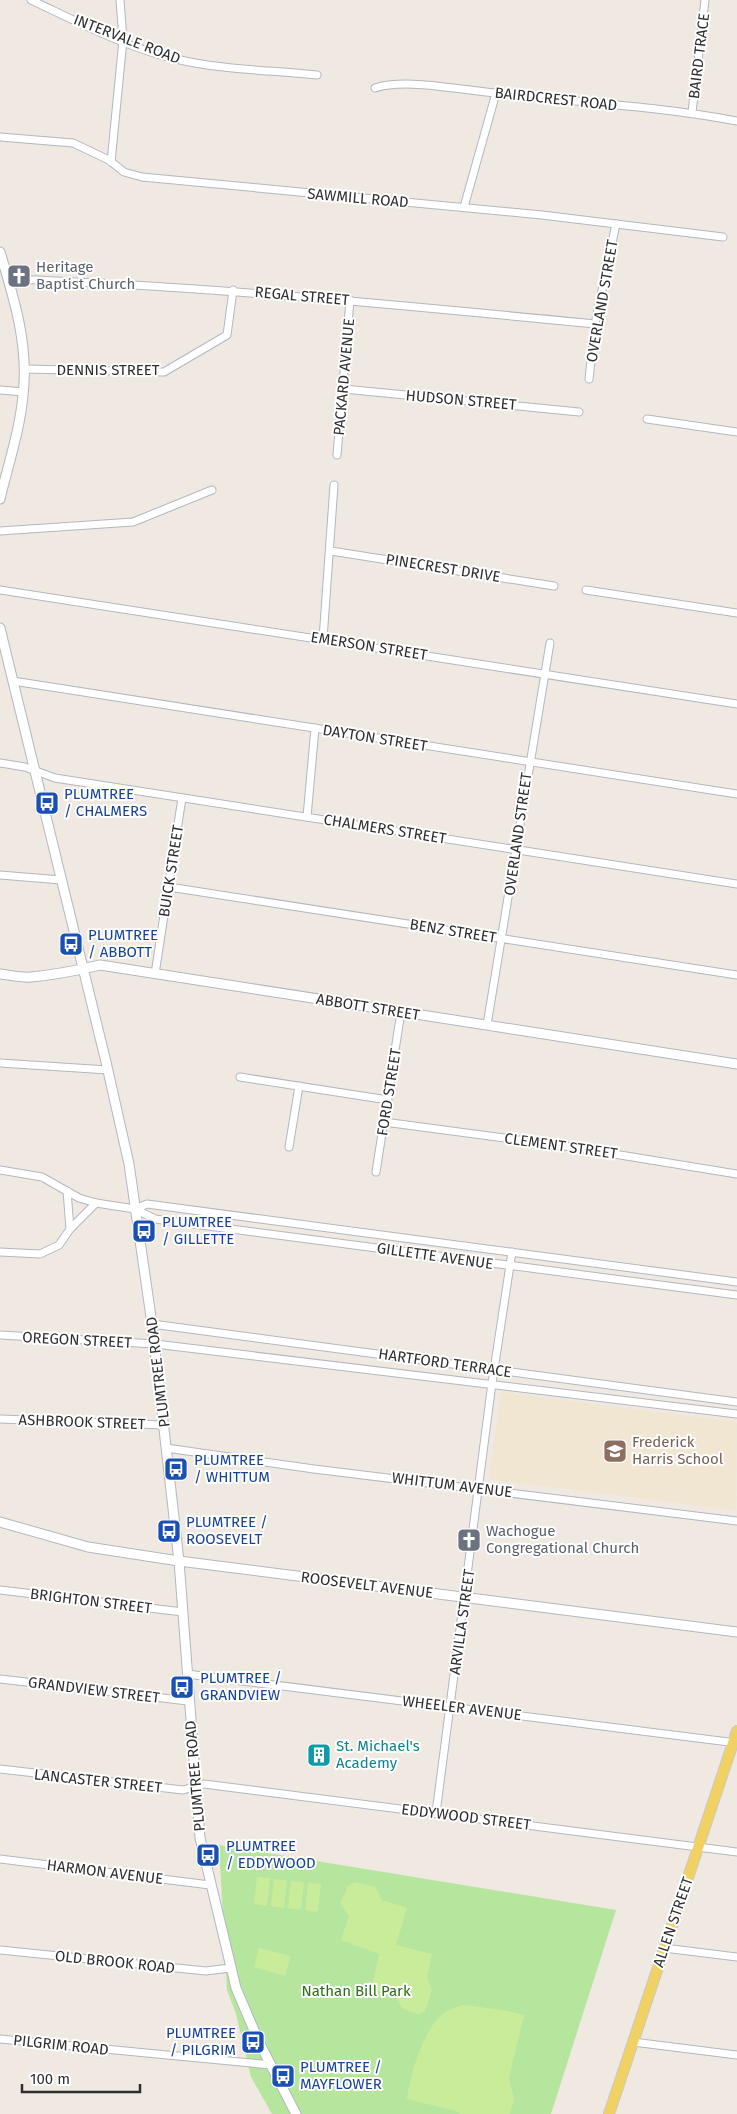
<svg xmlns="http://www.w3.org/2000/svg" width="737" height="2114" viewBox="0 0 737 2114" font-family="'Fira Sans',sans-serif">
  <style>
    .education { fill: #f0e6d1 }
    .green { fill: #b6e59e }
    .pitch { fill: #c9ec9a }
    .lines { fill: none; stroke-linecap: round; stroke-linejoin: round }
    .minor-casing { stroke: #b4b7c1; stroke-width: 9 }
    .tertiary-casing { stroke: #b4b7c1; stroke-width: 11 }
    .primary-casing { stroke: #c9c9c9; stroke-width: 12 }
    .minor { stroke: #fff; stroke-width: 7 }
    .tertiary { stroke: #fff; stroke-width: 9 }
    .primary { stroke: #f2d163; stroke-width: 10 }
    .labels { text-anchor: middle; stroke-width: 4; stroke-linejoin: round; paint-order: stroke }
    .street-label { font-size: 15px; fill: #2e2e2e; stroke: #fff }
    .worship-label { font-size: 15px; fill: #5b616d; stroke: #fff; text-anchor: start }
    .transit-label { font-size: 15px; fill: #164399; stroke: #fff; text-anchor: start }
    .education-label { font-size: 15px; fill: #785e54; stroke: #fff; text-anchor: start }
    .culture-label { font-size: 15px; fill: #0d838f; stroke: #fff; text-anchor: start }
    .park-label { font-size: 15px; fill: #2c6e1b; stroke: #fff }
  </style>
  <rect width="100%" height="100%" fill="#efe9e1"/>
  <!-- education -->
  <polygon class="education" points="501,1392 737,1422 736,1510 489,1479"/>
  <!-- green -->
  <polygon class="green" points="219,1845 616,1910 551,2114 272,2114 251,2077 236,2014 227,1990"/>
  <!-- pitch -->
  <g class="pitch">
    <polygon points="257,1877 270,1878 267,1906 254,1904"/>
    <polygon points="274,1879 287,1880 284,1908 271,1906"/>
    <polygon points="291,1881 304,1882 301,1910 288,1908"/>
    <polygon points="355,1882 375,1887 382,1900 407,1908 396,1945 432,1954 427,1977 432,1990 425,2011 419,2015 402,2008 395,1996 371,1989 379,1954 341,1940 349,1916 340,1904 348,1886"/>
    <polygon points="308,1883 321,1884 318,1912 305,1910"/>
    <polygon points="259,1948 291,1956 285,1976 254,1967"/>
    <path d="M463,2005L504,2010L524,2015L509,2078L514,2099L510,2114H460L456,2111L407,2099C410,2074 424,2027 445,2012C450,2009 458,2007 463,2005Z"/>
  </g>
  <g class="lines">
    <!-- minor casing -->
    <g class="minor-casing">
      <g id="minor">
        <path d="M31,0C76,21 127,48 176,59C221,70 270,70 317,75"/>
        <path d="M375,88C406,78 461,90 495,93C576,102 657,106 737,121"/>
        <polyline points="692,112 705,0"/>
        <polyline points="0,137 73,143 109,160 124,172 142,177 542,215 723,237"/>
        <polyline points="111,162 123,40 120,0"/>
        <polyline points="464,207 496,93"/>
        <path d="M8,279C204,286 399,305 595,324"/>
        <polyline points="24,369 164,372 227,335 233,290"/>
        <polyline points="589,379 595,324 616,224"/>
        <polyline points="344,389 579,412"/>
        <polyline points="0,390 24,392"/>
        <polyline points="647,419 737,432"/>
        <polyline points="337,455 350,300"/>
        <polyline points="0,531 133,522 212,490"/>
        <polyline points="331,551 554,586"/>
        <polyline points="0,590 737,704"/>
        <polyline points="586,590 737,613"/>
        <polyline points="323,639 334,485"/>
        <polyline points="13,681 737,794"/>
        <polyline points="0,763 25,767 55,778 737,884"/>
        <polyline points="307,817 315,728"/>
        <polyline points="0,875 61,880"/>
        <polyline points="169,887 737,975"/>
        <polyline points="155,974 182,798"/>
        <polyline points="487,1025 550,643"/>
        <polyline points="0,1063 108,1070"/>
        <polyline points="240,1077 388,1100"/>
        <polyline points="384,1122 565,1146 737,1174"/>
        <polyline points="289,1147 299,1086"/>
        <polyline points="0,1170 42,1177 79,1198 96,1203 135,1209 155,1219 737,1295"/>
        <polyline points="376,1172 401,1012"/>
        <polyline points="135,1209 147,1204 737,1282"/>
        <polyline points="70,1229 96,1203"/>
        <polyline points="0,1252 40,1254 59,1245 70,1229 67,1191"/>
        <polyline points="152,1324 737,1402"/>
        <polyline points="0,1335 155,1344 737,1414"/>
        <polyline points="0,1419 164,1425"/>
        <polyline points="166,1448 314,1469 737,1521"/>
        <polyline points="0,1590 183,1612"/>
        <polyline points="187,1674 737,1743"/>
        <polyline points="0,1679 188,1701"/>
        <polyline points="0,1769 183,1790 204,1784 737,1852"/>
        <polyline points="436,1813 492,1383 512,1252"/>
        <polyline points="0,1859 210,1885"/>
        <polyline points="664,1948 737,1957"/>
        <polyline points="0,1950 206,1971 230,1968"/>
        <polyline points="0,2039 271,2065"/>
        <polyline points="633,2042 737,2055"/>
      </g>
    </g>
    <!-- tertiary casing -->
    <g class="tertiary-casing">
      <g id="tertiary">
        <path d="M0,252C14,298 29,346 23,395C20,430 8,465 0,499"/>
        <polyline points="0,628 106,1062 129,1164 152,1324 179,1561 200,1838 236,1988 259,2042 296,2114"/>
        <path d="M0,974C10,975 21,978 31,977C53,975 79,970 100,965L737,1064"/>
        <polyline points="0,1522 88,1547 179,1561 737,1632"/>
      </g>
    </g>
    <!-- primary casing -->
    <g class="primary-casing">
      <polyline id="primary" points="609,2114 737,1731"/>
    </g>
    <!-- minor -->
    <use href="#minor" class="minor"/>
    <!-- tertiary -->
    <use href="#tertiary" class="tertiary"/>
    <!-- primary -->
    <use href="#primary" class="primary"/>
  </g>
  <!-- icons -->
  <defs>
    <g id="church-square" transform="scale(1.25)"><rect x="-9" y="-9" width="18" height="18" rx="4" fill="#6b7280" stroke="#fff"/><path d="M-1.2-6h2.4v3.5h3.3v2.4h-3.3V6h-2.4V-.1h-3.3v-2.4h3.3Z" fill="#fff"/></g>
    <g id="bus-square" transform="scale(1.25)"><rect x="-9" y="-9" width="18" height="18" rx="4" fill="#1a4fb4" stroke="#fff"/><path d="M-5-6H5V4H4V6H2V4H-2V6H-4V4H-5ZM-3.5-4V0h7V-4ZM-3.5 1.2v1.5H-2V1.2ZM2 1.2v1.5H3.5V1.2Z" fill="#fff"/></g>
    <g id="school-square" transform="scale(1.25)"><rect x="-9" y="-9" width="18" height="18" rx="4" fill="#8d6e63" stroke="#fff"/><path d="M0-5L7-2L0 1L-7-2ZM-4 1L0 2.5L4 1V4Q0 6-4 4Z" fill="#fff"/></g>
    <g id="building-square" transform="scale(1.25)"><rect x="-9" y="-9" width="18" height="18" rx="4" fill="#0f9aa8" stroke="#fff"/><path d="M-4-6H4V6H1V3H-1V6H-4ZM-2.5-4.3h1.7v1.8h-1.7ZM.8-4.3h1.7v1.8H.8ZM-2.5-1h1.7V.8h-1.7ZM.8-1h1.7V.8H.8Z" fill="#fff"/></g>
  </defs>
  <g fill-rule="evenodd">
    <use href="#church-square" x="19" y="276"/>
    <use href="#bus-square" x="47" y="803"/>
    <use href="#bus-square" x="71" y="944"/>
    <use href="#bus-square" x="144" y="1231"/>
    <use href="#school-square" x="615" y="1451"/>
    <use href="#bus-square" x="176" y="1469"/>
    <use href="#bus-square" x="169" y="1531"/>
    <use href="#church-square" x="469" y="1540"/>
    <use href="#bus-square" x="182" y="1687"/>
    <use href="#building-square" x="319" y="1755"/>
    <use href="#bus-square" x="208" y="1855"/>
    <use href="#bus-square" x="253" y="2042"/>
    <use href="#bus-square" x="283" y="2076"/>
  </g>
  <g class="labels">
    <!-- street labels -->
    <g class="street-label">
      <text transform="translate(127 39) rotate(21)" y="5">INTERVALE ROAD</text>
      <text transform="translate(699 56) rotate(-83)" y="5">BAIRD TRACE</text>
      <text transform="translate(556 99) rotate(6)" y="5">BAIRDCREST ROAD</text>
      <text transform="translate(358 198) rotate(5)" y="5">SAWMILL ROAD</text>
      <text transform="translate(302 296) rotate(5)" y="5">REGAL STREET</text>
      <text transform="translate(602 301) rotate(-80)" y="5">OVERLAND STREET</text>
      <text x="108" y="375">DENNIS STREET</text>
      <text transform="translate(344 377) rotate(-85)" y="5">PACKARD AVENUE</text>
      <text transform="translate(461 400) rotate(5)" y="5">HUDSON STREET</text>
      <text transform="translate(443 568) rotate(9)" y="5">PINECREST DRIVE</text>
      <text transform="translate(369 646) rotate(9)" y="5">EMERSON STREET</text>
      <text transform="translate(375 738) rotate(9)" y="5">DAYTON STREET</text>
      <text transform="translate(385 829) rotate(9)" y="5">CHALMERS STREET</text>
      <text transform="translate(518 834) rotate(-82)" y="5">OVERLAND STREET</text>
      <text transform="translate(171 871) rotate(-81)" y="5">BUICK STREET</text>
      <text transform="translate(453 931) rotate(9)" y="5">BENZ STREET</text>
      <text transform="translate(368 1007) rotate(9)" y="5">ABBOTT STREET</text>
      <text transform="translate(389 1092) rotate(-81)" y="5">FORD STREET</text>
      <text transform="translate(561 1146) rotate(8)" y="5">CLEMENT STREET</text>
      <text transform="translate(435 1256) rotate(8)" y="5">GILLETTE AVENUE</text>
      <text transform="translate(77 1340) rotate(3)" y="5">OREGON STREET</text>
      <text transform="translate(445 1363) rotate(8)" y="5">HARTFORD TERRACE</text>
      <text transform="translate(158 1372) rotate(-97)" y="5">PLUMTREE ROAD</text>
      <text transform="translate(82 1422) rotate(2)" y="5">ASHBROOK STREET</text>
      <text transform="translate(452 1485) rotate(7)" y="5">WHITTUM AVENUE</text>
      <text transform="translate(367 1585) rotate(7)" y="5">ROOSEVELT AVENUE</text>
      <text transform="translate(91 1601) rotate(7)" y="5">BRIGHTON STREET</text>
      <text transform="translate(462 1622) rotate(-82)" y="5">ARVILLA STREET</text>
      <text transform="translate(94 1690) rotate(7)" y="5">GRANDVIEW STREET</text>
      <text transform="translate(462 1708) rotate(7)" y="5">WHEELER AVENUE</text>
      <text transform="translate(195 1776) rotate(-95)" y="5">PLUMTREE ROAD</text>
      <text transform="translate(98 1781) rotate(6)" y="5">LANCASTER STREET</text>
      <text transform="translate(466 1817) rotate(7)" y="5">EDDYWOOD STREET</text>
      <text transform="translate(105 1872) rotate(7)" y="5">HARMON AVENUE</text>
      <text transform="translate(673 1922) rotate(-71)" y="5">ALLEN STREET</text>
      <text transform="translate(115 1962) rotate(6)" y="5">OLD BROOK ROAD</text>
      <text transform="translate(61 2045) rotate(6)" y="5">PILGRIM ROAD</text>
    </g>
    <!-- worship labels -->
    <g class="worship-label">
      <text x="36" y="272">Heritage<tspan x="36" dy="17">Baptist Church</tspan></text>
      <text x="486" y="1536">Wachogue<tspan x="486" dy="17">Congregational Church</tspan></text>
    </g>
    <!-- transit labels -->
    <g class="transit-label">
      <text x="64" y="799">PLUMTREE<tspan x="64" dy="17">/ CHALMERS</tspan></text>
      <text x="88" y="940">PLUMTREE<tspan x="88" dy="17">/ ABBOTT</tspan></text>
      <text x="162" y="1227">PLUMTREE<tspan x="162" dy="17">/ GILLETTE</tspan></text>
      <text x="194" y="1465">PLUMTREE<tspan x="194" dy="17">/ WHITTUM</tspan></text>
      <text x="186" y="1527">PLUMTREE /<tspan x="186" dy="17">ROOSEVELT</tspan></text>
      <text x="200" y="1683">PLUMTREE /<tspan x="200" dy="17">GRANDVIEW</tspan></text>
      <text x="226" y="1851">PLUMTREE<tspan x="226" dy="17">/ EDDYWOOD</tspan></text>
      <text x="236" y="2038" text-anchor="end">PLUMTREE<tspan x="236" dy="17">/ PILGRIM</tspan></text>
      <text x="300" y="2072">PLUMTREE /<tspan x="300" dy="17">MAYFLOWER</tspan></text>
    </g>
    <!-- education labels -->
    <g class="education-label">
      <text x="632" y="1447">Frederick<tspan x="632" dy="17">Harris School</tspan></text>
    </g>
    <!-- culture labels -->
    <g class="culture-label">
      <text x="336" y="1751">St. Michael's<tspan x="336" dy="17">Academy</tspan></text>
    </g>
    <!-- park labels -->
    <g class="park-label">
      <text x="356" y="1996">Nathan Bill Park</text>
    </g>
  </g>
  <!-- scale -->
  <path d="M22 2084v8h118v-8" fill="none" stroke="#2e2e2e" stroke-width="2.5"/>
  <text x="30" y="2084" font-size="15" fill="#2e2e2e" stroke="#ffffff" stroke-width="4" paint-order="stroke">100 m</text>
</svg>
